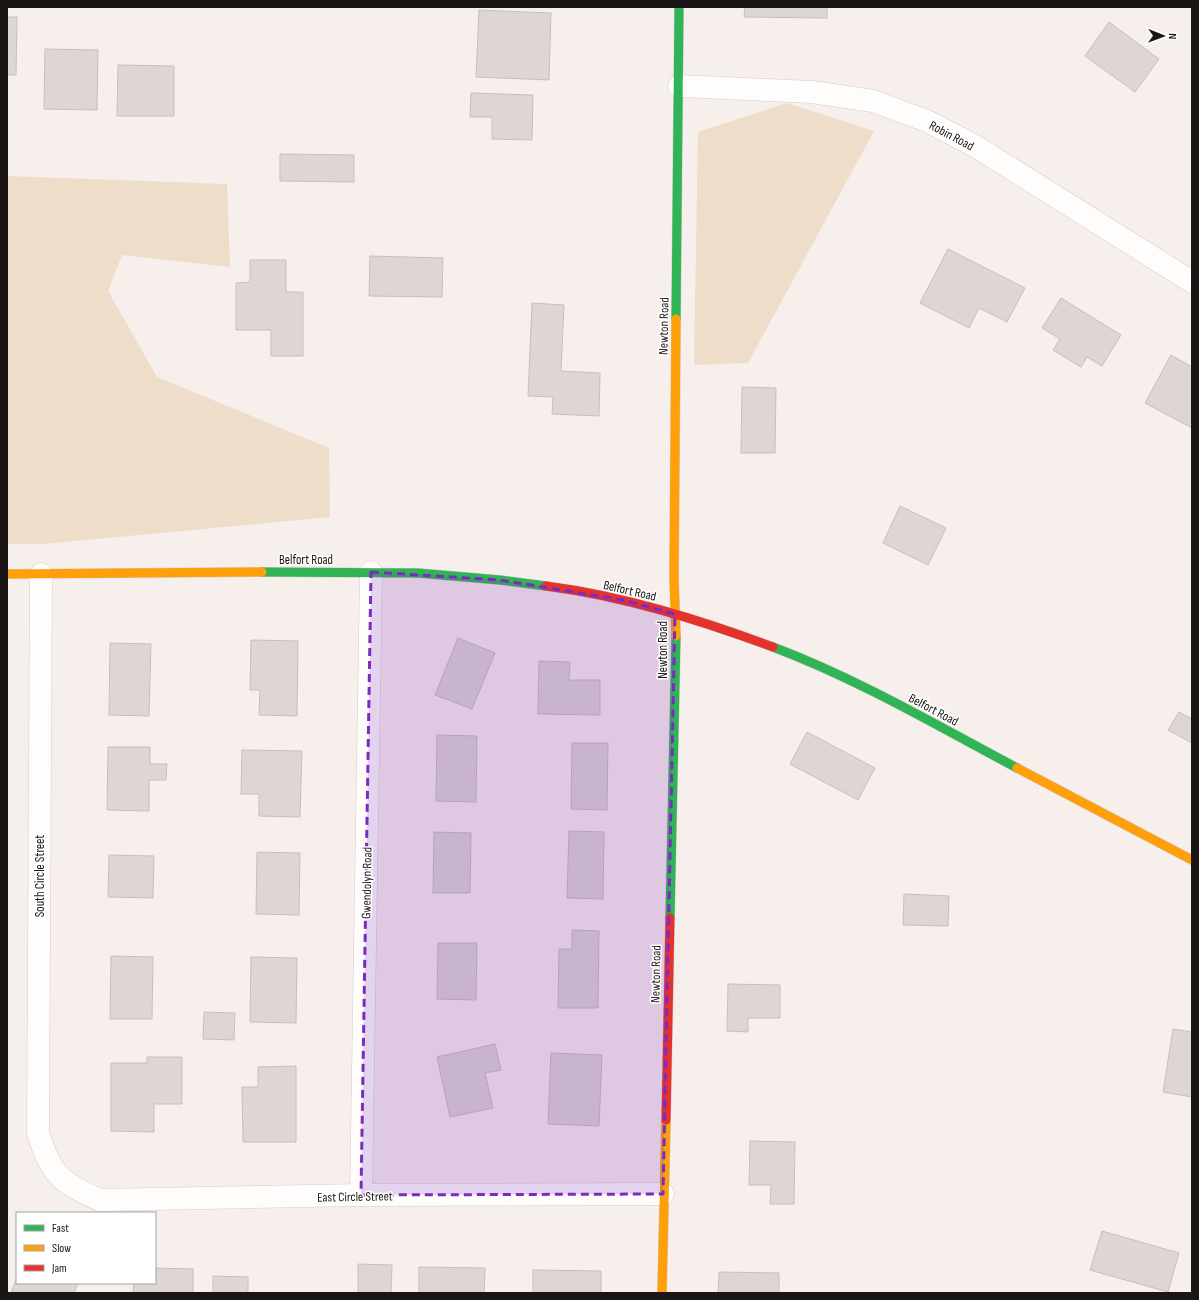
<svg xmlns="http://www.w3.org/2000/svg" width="1199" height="1300" viewBox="0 0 1199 1300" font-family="'Sofia Sans Condensed',sans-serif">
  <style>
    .green { fill: #edddc9 }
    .building { fill: #ddd6d5; stroke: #c6bfbe }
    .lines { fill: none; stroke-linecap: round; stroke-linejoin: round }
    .street-casing { stroke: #d3cdcb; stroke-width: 23 }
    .fast-casing { stroke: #d3cdcb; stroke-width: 10 }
    .slow-casing { stroke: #d3cdcb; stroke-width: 10 }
    .jam-casing { stroke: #d3cdcb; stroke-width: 10 }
    .street { stroke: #fefdfc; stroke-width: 22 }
    .fast { stroke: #30b455; stroke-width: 9 }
    .slow { stroke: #ff9f0a; stroke-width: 9 }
    .jam { stroke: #e5322d; stroke-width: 9 }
    .marked { fill: #7b2cbf; fill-opacity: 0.2; stroke: #7b2cbf; stroke-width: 3; stroke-dasharray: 8 5; stroke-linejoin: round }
    .labels { text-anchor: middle; stroke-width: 3; stroke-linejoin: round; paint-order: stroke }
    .street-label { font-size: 13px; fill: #1b1615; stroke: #fff }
  </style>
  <rect width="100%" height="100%" fill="#f7efec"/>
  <!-- green -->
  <g class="green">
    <polygon points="787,103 874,131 748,363 694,365 698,132"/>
    <polygon points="7,176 227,184 230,267 122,255 108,291 157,377 329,448 330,517 43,544 7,544"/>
  </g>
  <!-- building -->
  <g class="building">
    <polygon points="745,7 827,7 827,18 744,17"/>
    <polygon points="479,10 551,13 549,80 476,77"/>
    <polygon points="7,17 17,17 16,75 7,75"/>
    <polygon points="1109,22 1159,59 1135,92 1085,56"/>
    <polygon points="45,49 98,50 97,110 44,109"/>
    <polygon points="118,65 174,66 174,116 117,116"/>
    <polygon points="471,93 533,95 532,140 492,139 492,117 470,117"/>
    <polygon points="280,154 354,155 354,182 280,181"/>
    <polygon points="948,249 1025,288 1007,322 979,308 969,328 920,303"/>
    <polygon points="370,256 443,258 442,297 369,296"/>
    <polygon points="250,260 286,260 286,292 303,292 303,356 271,356 271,330 236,330 236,283 250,282"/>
    <polygon points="1061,298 1121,335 1102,366 1087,357 1081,367 1053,350 1060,339 1042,328"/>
    <polygon points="532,303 564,305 561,371 600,373 599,416 552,414 553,397 528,396"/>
    <polygon points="1171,355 1192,367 1192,428 1145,403"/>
    <polygon points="742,387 776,388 775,453 741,453"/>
    <polygon points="900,506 946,528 928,565 883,543"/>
    <polygon points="458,638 495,653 472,709 435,695"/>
    <polygon points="251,640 298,641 297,716 259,715 260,690 250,690"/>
    <polygon points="110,643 151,644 149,716 109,715"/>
    <polygon points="539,661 570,662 569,680 600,680 600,715 538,714"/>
    <polygon points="1179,712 1192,719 1192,743 1168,730"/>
    <polygon points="807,732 875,768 858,800 790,764"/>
    <polygon points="437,735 477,736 476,802 436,801"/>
    <polygon points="572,743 608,743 607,810 571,809"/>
    <polygon points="108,747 150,747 150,764 167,764 166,780 149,780 149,811 107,810"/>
    <polygon points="242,750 302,751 300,817 259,816 259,794 241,794"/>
    <polygon points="569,831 604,832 603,899 567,898"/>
    <polygon points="434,832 471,833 470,893 433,893"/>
    <polygon points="257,852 300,853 299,915 256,914"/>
    <polygon points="109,855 154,856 153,898 108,897"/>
    <polygon points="904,894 949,896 948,926 903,925"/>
    <polygon points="572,930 599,931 598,1008 558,1008 559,949 572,949"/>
    <polygon points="438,943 477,943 476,1000 437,999"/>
    <polygon points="111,956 153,957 152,1019 110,1019"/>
    <polygon points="251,957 297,958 296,1023 250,1022"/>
    <polygon points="728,984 780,985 780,1018 748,1018 748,1032 727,1031"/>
    <polygon points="204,1012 235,1013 234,1040 203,1039"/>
    <polygon points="1173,1029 1192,1032 1192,1097 1163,1092"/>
    <polygon points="495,1044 501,1070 485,1073 493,1108 450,1117 437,1057"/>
    <polygon points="551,1053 602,1055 599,1126 548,1124"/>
    <polygon points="147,1057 182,1057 182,1104 154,1104 154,1132 111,1131 111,1063 147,1063"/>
    <polygon points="296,1066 296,1142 243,1142 242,1087 258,1087 258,1067"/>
    <polygon points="750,1141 795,1142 794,1204 770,1204 771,1185 749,1185"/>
    <polygon points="1102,1231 1179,1253 1168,1292 1090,1270"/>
    <polygon points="358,1264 392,1265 391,1293 358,1293"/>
    <polygon points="419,1267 485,1268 484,1293 419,1293"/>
    <polygon points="155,1268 193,1269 193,1293 133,1293 134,1283 155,1283"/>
    <polygon points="533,1270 601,1271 601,1293 533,1293"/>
    <polygon points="719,1272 779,1273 779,1293 718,1293"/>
    <polygon points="213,1276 248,1277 248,1293 213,1293"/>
    <polygon points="17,1278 17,1283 78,1283 74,1293 11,1293"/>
  </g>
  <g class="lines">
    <!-- street casing -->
    <g class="street-casing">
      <g id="street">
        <polyline points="679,86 812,92 873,101 927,121 975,146 1192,282"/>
        <path d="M41,574L38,1133C51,1175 61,1183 100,1200L361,1195L663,1194"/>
        <polyline points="361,1195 371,572"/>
      </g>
    </g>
    <!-- fast casing -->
    <g class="fast-casing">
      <g id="fast">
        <polyline points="676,319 679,7"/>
        <polyline points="262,572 418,573 500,580 546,586"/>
        <path d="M773,647C858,679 938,726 1017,768"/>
        <polyline points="670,918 676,636"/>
      </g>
    </g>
    <!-- slow casing -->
    <g class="slow-casing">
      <g id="slow">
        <polyline points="7,574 262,572"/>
        <polyline points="676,636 674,578 676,319"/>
        <polyline points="1017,768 1192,860"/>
        <polyline points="662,1293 666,1120"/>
      </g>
    </g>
    <!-- jam casing -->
    <g class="jam-casing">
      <g id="jam">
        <path d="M546,586C624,596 700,620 773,647"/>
        <polyline points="666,1120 670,918"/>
      </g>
    </g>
    <!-- street -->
    <use href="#street" class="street"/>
    <!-- fast -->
    <use href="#fast" class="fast"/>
    <!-- slow -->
    <use href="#slow" class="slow"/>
    <!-- jam -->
    <use href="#jam" class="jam"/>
  </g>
  <!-- marked area -->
  <path class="marked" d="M371,572L500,580L623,600L675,614L663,1194L361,1195Z"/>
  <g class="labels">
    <!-- street labels -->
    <g class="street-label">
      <text transform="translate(952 135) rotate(28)" y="5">Robin Road</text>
      <text transform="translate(663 326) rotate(-89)" y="5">Newton Road</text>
      <text x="306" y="564">Belfort Road</text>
      <text transform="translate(630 590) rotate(13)" y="5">Belfort Road</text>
      <text transform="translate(662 650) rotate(-90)" y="5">Newton Road</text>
      <text transform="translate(934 709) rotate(28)" y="5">Belfort Road</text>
      <text transform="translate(39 876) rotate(-90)" y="5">South Circle Street</text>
      <text transform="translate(366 883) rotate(-89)" y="5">Gwendolyn Road</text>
      <text transform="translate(655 974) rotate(-89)" y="5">Newton Road</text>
      <text transform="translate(355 1196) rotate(-1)" y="5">East Circle Street</text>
    </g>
  </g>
  <!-- border -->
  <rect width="1199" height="1300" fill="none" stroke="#1b1615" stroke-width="16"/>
  <!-- legend -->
  <rect x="16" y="1212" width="140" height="72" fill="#ffffff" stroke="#a4a2a1"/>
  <rect x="24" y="1225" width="20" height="6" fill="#30b455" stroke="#a4a2a1"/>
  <text x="52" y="1232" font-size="12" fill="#1b1615">Fast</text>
  <rect x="24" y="1245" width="20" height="6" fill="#ff9f0a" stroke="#a4a2a1"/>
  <text x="52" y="1252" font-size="12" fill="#1b1615">Slow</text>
  <rect x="24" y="1265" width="20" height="6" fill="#e5322d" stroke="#a4a2a1"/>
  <text x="52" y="1272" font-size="12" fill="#1b1615">Jam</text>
  <!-- north arrow -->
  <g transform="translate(1163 36) rotate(91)" stroke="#ffffff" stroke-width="3" paint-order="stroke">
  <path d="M0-3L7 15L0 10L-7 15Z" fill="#1b1615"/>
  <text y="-6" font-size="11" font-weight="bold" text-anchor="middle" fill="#1b1615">N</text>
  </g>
</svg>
